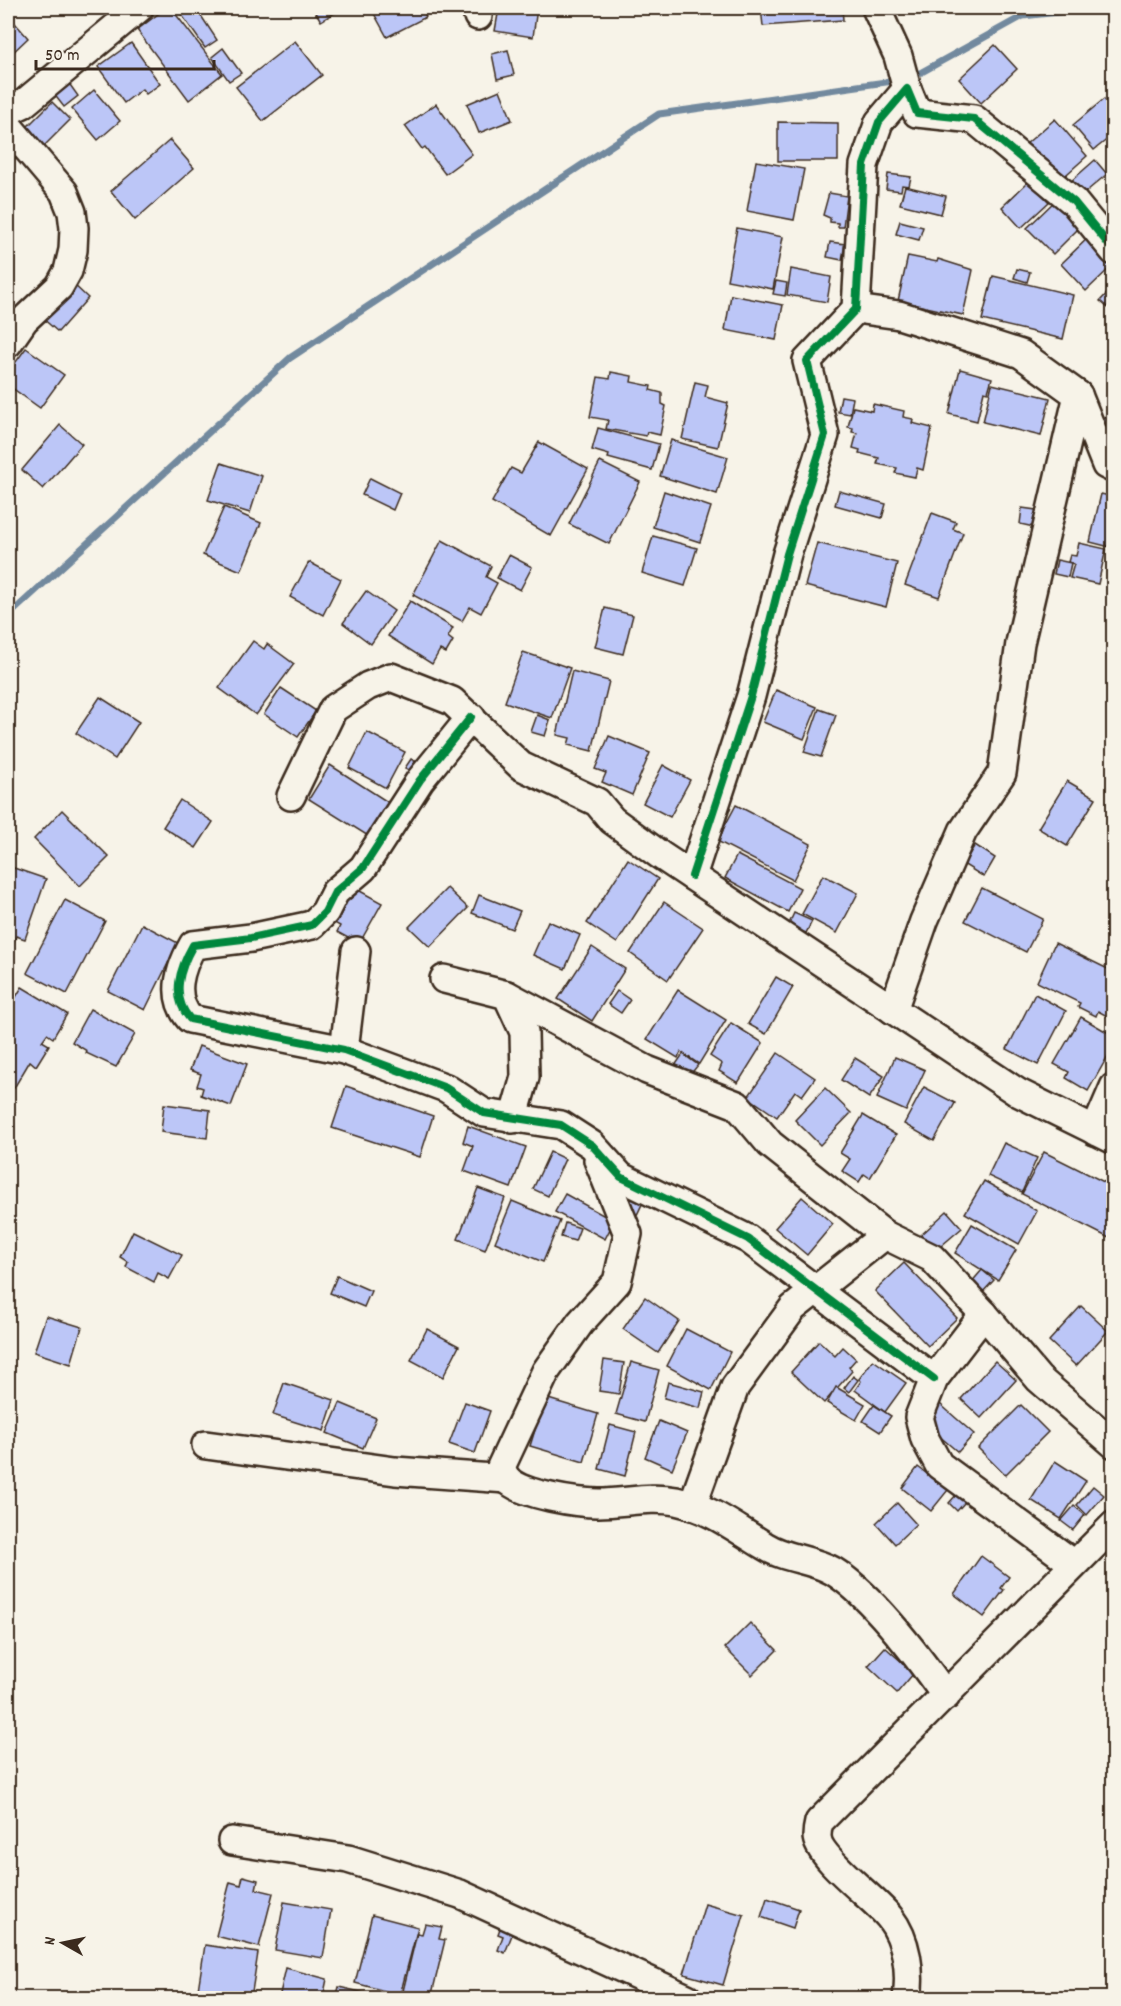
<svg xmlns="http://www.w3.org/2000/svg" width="1121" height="2006" viewBox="0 0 1121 2006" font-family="Dekko,sans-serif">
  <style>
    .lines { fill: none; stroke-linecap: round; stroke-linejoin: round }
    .stream { stroke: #72899e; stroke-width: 7 }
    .building { fill: #bcc6f7; stroke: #3b2a1e; stroke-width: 1.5 }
    .street-casing { stroke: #3b2a1e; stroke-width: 32 }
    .street { stroke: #f7f3e8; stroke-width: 27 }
    .cycleway-casing { stroke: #f7f3e8; stroke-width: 11 }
    .cycleway { stroke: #00873e; stroke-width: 8 }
  </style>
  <rect width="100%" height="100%" fill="#f7f3e8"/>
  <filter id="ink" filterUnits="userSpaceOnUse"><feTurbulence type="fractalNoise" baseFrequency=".0167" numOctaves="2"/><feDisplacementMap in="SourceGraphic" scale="12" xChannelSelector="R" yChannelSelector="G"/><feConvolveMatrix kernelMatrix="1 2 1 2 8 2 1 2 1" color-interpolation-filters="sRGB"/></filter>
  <g filter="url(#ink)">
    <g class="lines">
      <!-- stream -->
      <g class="stream">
        <polyline points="911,78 1023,16 1093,8"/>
        <polyline points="8,616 290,358 659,114 900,80"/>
      </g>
    </g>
    <!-- building -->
    <g class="building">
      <polygon points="166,8 171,8 222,74 189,100 137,30"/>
      <polygon points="177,8 196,8 217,40 205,48"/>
      <polygon points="313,8 343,8 321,21"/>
      <polygon points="371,8 421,8 426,17 387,37"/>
      <polygon points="499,8 537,8 533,37 495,31"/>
      <polygon points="761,8 842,8 843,20 763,26"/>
      <polygon points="8,15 28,38 8,57"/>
      <polygon points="295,41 322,75 263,121 236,87"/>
      <polygon points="131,43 160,84 146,94 142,89 124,103 98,67"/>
      <polygon points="995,45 1017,69 981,103 959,79"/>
      <polygon points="223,48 241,73 229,81 212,57"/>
      <polygon points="508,50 514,75 497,79 492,54"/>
      <polygon points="68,82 78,96 64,107 53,93"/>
      <polygon points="94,90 120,121 98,140 72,109"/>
      <polygon points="500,90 512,120 479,133 467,104"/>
      <polygon points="1104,99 1114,109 1114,134 1094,150 1073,125"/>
      <polygon points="52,102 70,120 44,146 26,128"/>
      <polygon points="436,104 472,154 445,174 425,147 422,149 405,126"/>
      <polygon points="1055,119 1087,156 1058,182 1026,144"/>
      <polygon points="778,122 838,123 838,161 778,161"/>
      <polygon points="170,140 194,168 135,220 111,191"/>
      <polygon points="1095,160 1107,174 1081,196 1070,182"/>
      <polygon points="756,161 804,169 794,220 747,211"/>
      <polygon points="888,174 911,177 909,186 902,185 901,191 886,189"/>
      <polygon points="1029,181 1049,202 1021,228 1002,207"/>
      <polygon points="905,186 946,196 941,214 900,204"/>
      <polygon points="829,193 847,196 843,227 838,227 838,223 830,222 830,218 823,215"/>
      <polygon points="1059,197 1084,223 1053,254 1027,228"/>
      <polygon points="900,221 923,227 919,240 896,234"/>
      <polygon points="737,228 783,237 773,289 727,280"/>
      <polygon points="1092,234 1114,264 1086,291 1061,264"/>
      <polygon points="830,242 845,244 842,260 827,257"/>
      <polygon points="908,256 937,262 938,259 973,270 963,315 898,301"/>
      <polygon points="791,269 831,277 827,302 787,295"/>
      <polygon points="1017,269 1030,272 1027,282 1014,278"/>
      <polygon points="993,276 1073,295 1063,339 982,320"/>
      <polygon points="776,281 787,283 785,296 773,294"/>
      <polygon points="71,282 88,298 58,332 40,316"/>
      <polygon points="1114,286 1114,313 1100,301"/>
      <polygon points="731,295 783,305 776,340 725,330"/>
      <polygon points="26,348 64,375 40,408 8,385 8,363 13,366"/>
      <polygon points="960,369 992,378 988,392 984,391 977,421 949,414"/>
      <polygon points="611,372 632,376 631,382 651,386 650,390 662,393 662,404 666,406 660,435 647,432 646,436 606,429 608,420 590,417 598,377 610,379"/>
      <polygon points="695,382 708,385 705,397 728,403 718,447 682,439"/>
      <polygon points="992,384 1050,398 1041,436 983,422"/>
      <polygon points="841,396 853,398 850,414 838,412"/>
      <polygon points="1114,400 1114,441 1098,431"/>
      <polygon points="873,404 904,411 903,417 913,419 912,423 932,428 923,470 917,468 915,477 895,473 897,468 877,464 879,458 859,453 860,450 853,448 857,433 852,432 853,428 848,427 853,407 872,411"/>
      <polygon points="60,425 82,444 43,489 22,470"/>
      <polygon points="598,428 659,444 652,470 608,458 609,455 592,450"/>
      <polygon points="671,440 728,457 717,494 660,476"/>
      <polygon points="539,442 588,469 551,536 492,502 511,468 521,473"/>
      <polygon points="600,462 640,482 609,544 569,524"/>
      <polygon points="221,463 262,476 250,513 208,500"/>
      <polygon points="370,478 400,493 393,510 362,495"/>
      <polygon points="664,491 711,507 700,542 653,527"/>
      <polygon points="839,491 886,504 882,518 835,505"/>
      <polygon points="1101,494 1114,497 1114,548 1090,542"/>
      <polygon points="224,507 261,523 241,571 203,555"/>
      <polygon points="1022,508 1036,510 1034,527 1020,524"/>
      <polygon points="932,513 956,522 953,529 963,533 939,597 905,585"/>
      <polygon points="653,536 697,548 685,586 642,573"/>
      <polygon points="442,540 491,566 486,577 497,583 481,613 470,607 462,621 413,595"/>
      <polygon points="817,543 897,563 886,607 805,586"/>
      <polygon points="1079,543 1106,549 1098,584 1070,578 1074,564 1068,562 1070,555 1076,556"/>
      <polygon points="509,555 532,567 520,590 497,578"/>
      <polygon points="1057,560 1071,563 1068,577 1054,574"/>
      <polygon points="309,562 341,579 323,615 290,597"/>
      <polygon points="366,591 394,611 371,644 343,623"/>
      <polygon points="410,601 453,628 448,637 453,641 446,653 440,650 432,664 388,636"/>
      <polygon points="605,608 633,615 623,654 595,647"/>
      <polygon points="253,641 264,649 267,644 294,664 256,715 219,688"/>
      <polygon points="523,652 570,668 552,718 505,702"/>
      <polygon points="572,671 609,681 592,751 568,745 570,738 557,735"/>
      <polygon points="281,688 316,711 298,737 264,714"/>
      <polygon points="776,690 817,707 804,739 763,722"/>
      <polygon points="100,697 139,722 115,759 76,733"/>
      <polygon points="819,709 836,715 821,757 804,752"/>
      <polygon points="537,715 550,720 545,736 531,732"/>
      <polygon points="367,732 405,752 386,788 349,768"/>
      <polygon points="609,736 650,753 632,795 602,782 606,773 595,769"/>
      <polygon points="411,759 420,764 415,773 405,768"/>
      <polygon points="330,765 394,806 373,839 309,799"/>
      <polygon points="663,765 690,780 670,817 643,803"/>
      <polygon points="1067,781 1096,798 1067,846 1038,828"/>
      <polygon points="180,800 213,822 196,848 163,827"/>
      <polygon points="736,805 811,844 793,880 717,841"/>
      <polygon points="62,810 109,857 80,886 34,839"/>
      <polygon points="975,845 995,858 984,877 963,864"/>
      <polygon points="737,855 800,888 788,912 725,878"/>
      <polygon points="628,859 658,879 617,943 587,923"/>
      <polygon points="8,866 46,879 25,939 16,936 10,952 8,952"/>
      <polygon points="823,875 858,893 837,933 802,914"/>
      <polygon points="349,885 382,903 359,944 337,932 340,926 329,920"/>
      <polygon points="447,888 468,908 430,947 409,927"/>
      <polygon points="982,888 1043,919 1026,952 965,921"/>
      <polygon points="479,895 520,911 512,929 472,913"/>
      <polygon points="65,900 105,921 67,994 27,973"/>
      <polygon points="664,902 703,928 668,980 630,953"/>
      <polygon points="794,913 812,921 806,933 788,926"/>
      <polygon points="548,921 580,935 565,969 533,955"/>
      <polygon points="142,924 178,943 145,1010 108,991"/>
      <polygon points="1055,943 1114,972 1114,987 1109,997 1114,999 1114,1007 1109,1017 1098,1011 1096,1016 1078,1007 1080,1003 1037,982"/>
      <polygon points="592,947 625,969 592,1021 558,999"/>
      <polygon points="776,977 793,987 766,1034 748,1024"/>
      <polygon points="22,987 67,1014 53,1038 47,1034 42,1041 49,1045 36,1066 30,1061 14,1088 8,1084 8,1010"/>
      <polygon points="678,990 726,1020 699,1064 681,1052 678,1058 647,1039"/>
      <polygon points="617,991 630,1000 621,1013 608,1004"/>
      <polygon points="1035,994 1066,1011 1038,1065 1007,1049"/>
      <polygon points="90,1009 135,1034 116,1067 86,1053 87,1051 72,1042"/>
      <polygon points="1081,1017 1114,1036 1114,1045 1088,1091 1066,1078 1069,1072 1054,1064"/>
      <polygon points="731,1023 763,1043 738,1083 719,1071 722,1064 710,1056"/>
      <polygon points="199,1046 247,1064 231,1106 201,1095 203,1088 197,1086 201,1074 190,1070"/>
      <polygon points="778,1053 815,1078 802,1096 795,1091 777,1117 748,1097"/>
      <polygon points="683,1054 698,1065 686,1080 672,1070"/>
      <polygon points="895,1057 925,1070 906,1111 877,1098"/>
      <polygon points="855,1058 884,1076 869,1098 841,1080"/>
      <polygon points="346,1086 433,1116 420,1157 332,1128"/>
      <polygon points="924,1087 955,1103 934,1141 904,1124"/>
      <polygon points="825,1088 851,1113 820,1145 795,1120"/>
      <polygon points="164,1104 210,1110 207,1138 161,1132"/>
      <polygon points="863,1115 896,1135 870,1178 864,1174 859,1182 842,1171 850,1159 840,1153"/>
      <polygon points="468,1126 526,1147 511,1188 464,1171 473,1146 463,1142"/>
      <polygon points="1004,1143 1037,1158 1022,1192 988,1176"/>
      <polygon points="550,1152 565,1159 548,1196 533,1189"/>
      <polygon points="1044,1152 1114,1187 1113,1240 1022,1194"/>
      <polygon points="984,1181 1037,1211 1019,1244 965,1213"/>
      <polygon points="478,1188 505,1198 485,1250 458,1239"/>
      <polygon points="565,1194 614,1221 605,1239 555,1212"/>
      <polygon points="632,1197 643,1202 635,1219 624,1215"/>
      <polygon points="802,1197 833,1224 807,1255 775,1228"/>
      <polygon points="512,1201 560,1221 543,1262 495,1242"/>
      <polygon points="947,1211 962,1228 934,1252 920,1236"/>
      <polygon points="565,1223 580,1228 575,1241 561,1237"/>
      <polygon points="972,1224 1016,1250 998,1280 955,1253"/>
      <polygon points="133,1231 182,1255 169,1279 158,1273 154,1282 126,1267 128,1262 120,1257"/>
      <polygon points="904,1263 957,1318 928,1346 875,1291"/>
      <polygon points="982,1270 994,1280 981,1294 970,1284"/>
      <polygon points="337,1276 371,1291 364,1307 330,1293"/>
      <polygon points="645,1297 679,1321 658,1353 623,1329"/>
      <polygon points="1081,1306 1108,1331 1076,1366 1049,1341"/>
      <polygon points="46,1316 82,1327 71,1364 34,1352"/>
      <polygon points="427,1329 459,1346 443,1377 411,1360"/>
      <polygon points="686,1329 730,1352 711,1390 667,1366"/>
      <polygon points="819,1341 835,1356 843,1347 856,1359 849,1367 852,1371 824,1403 791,1372"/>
      <polygon points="604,1360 624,1363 619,1394 599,1391"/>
      <polygon points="873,1360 906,1383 885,1412 855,1390 861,1381 859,1379"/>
      <polygon points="995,1361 1016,1380 981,1418 961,1399"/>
      <polygon points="631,1362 659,1370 645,1422 616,1414"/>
      <polygon points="853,1376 858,1380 849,1392 844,1388"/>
      <polygon points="668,1382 704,1392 700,1408 664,1398"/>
      <polygon points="284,1383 334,1400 324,1431 273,1415"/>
      <polygon points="836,1387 865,1404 856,1420 827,1403"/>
      <polygon points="545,1398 598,1414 584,1462 530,1446"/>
      <polygon points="465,1402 490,1411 475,1453 449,1444"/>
      <polygon points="340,1403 376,1418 363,1448 327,1433"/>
      <polygon points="940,1404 974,1434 958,1452 924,1423"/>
      <polygon points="874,1405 891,1416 880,1432 863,1421"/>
      <polygon points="1021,1405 1048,1432 1005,1475 978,1448"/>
      <polygon points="659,1421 687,1433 672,1469 645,1457"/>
      <polygon points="610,1425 636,1432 625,1476 599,1469"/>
      <polygon points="1055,1461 1086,1481 1061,1519 1031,1500"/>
      <polygon points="918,1467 948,1490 931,1511 902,1488"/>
      <polygon points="1093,1486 1104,1495 1087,1515 1077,1505"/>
      <polygon points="957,1494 965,1502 957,1511 949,1503"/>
      <polygon points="897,1503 916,1524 895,1544 876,1523"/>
      <polygon points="1074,1506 1085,1515 1073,1530 1061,1521"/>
      <polygon points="981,1556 1009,1577 1001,1588 1004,1590 984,1617 954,1594"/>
      <polygon points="750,1623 777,1650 752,1675 725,1648"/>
      <polygon points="885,1647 914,1673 897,1693 868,1666"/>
      <polygon points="243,1876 258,1880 256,1889 273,1893 259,1947 216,1936 230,1882 241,1885"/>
      <polygon points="767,1898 799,1909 793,1928 761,1917"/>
      <polygon points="284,1902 331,1910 323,1958 275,1950"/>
      <polygon points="705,1904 744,1915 723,1985 684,1974"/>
      <polygon points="372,1915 418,1927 400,1995 355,1983"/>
      <polygon points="502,1923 515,1927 505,1953 498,1950 503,1936 498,1934"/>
      <polygon points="425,1924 442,1927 439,1939 445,1940 431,1998 403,1991 417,1933 422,1934"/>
      <polygon points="205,1945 258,1953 251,1998 198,1990"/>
      <polygon points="286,1968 327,1979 323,1998 279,1998"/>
      <polygon points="339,1987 386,1998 336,1998"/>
    </g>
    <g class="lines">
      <!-- street casing -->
      <g class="street-casing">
        <g id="street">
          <polyline points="476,8 478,16"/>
          <polyline points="876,8 898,56 907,89"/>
          <polyline points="8,111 23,104 139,8"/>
          <polyline points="8,126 64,192 72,212 74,228 73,250 68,271 59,287 24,320 8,343"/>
          <polyline points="856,309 899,315 1021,354 1078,395 1020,643 1002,773 963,831 924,921 893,1010"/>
          <polyline points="1078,395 1106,465 1114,469"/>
          <path d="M471,717L420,780L363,868L335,892L325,912L312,925L251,938L193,945C180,968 170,996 190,1019L344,1050L446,1088L484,1113L561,1125L592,1145L621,1177L748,1239L934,1379"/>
          <polyline points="291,796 333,709 368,686 391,677 452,701 521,766 597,802 612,820 660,855 1017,1092 1114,1140"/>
          <polyline points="692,876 751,696 787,554 825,435 807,361 856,309 864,165 879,122 907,89 917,113 974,119 1074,202 1114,251"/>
          <polyline points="444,979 507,995 524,1032 525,1077 513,1119"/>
          <polyline points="507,995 647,1070 737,1105 770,1144 885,1235 932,1258 984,1314 1039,1379 1114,1444"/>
          <polyline points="344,1050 356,951"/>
          <polyline points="1095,1131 1114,1087"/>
          <path d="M598,1160L628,1234L617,1282L580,1323L546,1371L501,1467C503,1470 504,1477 507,1479C521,1495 578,1503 599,1503C624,1503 651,1496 676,1501C712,1509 735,1528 765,1546C785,1559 812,1559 833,1571C872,1595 919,1658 946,1696"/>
          <polyline points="984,1314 934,1379 919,1417 925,1439 939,1465 1074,1564"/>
          <polyline points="206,1445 395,1471 507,1479"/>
          <polyline points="692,1506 735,1387 793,1308 885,1235"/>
          <polyline points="232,1841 348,1859 460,1894 687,1998"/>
          <path d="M907,1998C911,1972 907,1940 890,1918C877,1900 817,1858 817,1836C817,1832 818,1826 819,1822L1114,1525"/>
        </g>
      </g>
      <!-- street -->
      <use href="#street" class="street"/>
      <!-- cycleway casing -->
      <g class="cycleway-casing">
        <g id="cycleway">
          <path d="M471,717L420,780L363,868L335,892L325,912L312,925L251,938L193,945C180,968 170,996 190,1019L344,1050L446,1088L484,1113L561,1125L592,1145L621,1177L748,1239L934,1379"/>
          <polyline points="692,876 751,696 787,554 825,435 807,361 856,309 864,165 879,122 907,89 917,113 974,119 1074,202 1114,251"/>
        </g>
      </g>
      <!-- cycleway -->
      <use href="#cycleway" class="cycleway"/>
    </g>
  </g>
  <!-- margin -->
  <rect width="1121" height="2006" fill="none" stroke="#f7f3e8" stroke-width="30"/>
  <rect x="15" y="15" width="1091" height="1976" fill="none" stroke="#3b2a1e" stroke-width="2" filter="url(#ink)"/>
  <!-- north arrow -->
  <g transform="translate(63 1943) rotate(279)" stroke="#f7f3e8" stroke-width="4.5" paint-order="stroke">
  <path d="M0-4.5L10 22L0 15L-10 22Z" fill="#3b2a1e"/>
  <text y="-9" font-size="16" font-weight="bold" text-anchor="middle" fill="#3b2a1e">N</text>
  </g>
  <!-- scale -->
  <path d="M36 60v9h178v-9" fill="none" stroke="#3b2a1e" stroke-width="3"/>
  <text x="45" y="60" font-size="18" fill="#3b2a1e" stroke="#f7f3e8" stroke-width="4.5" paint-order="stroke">50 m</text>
</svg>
